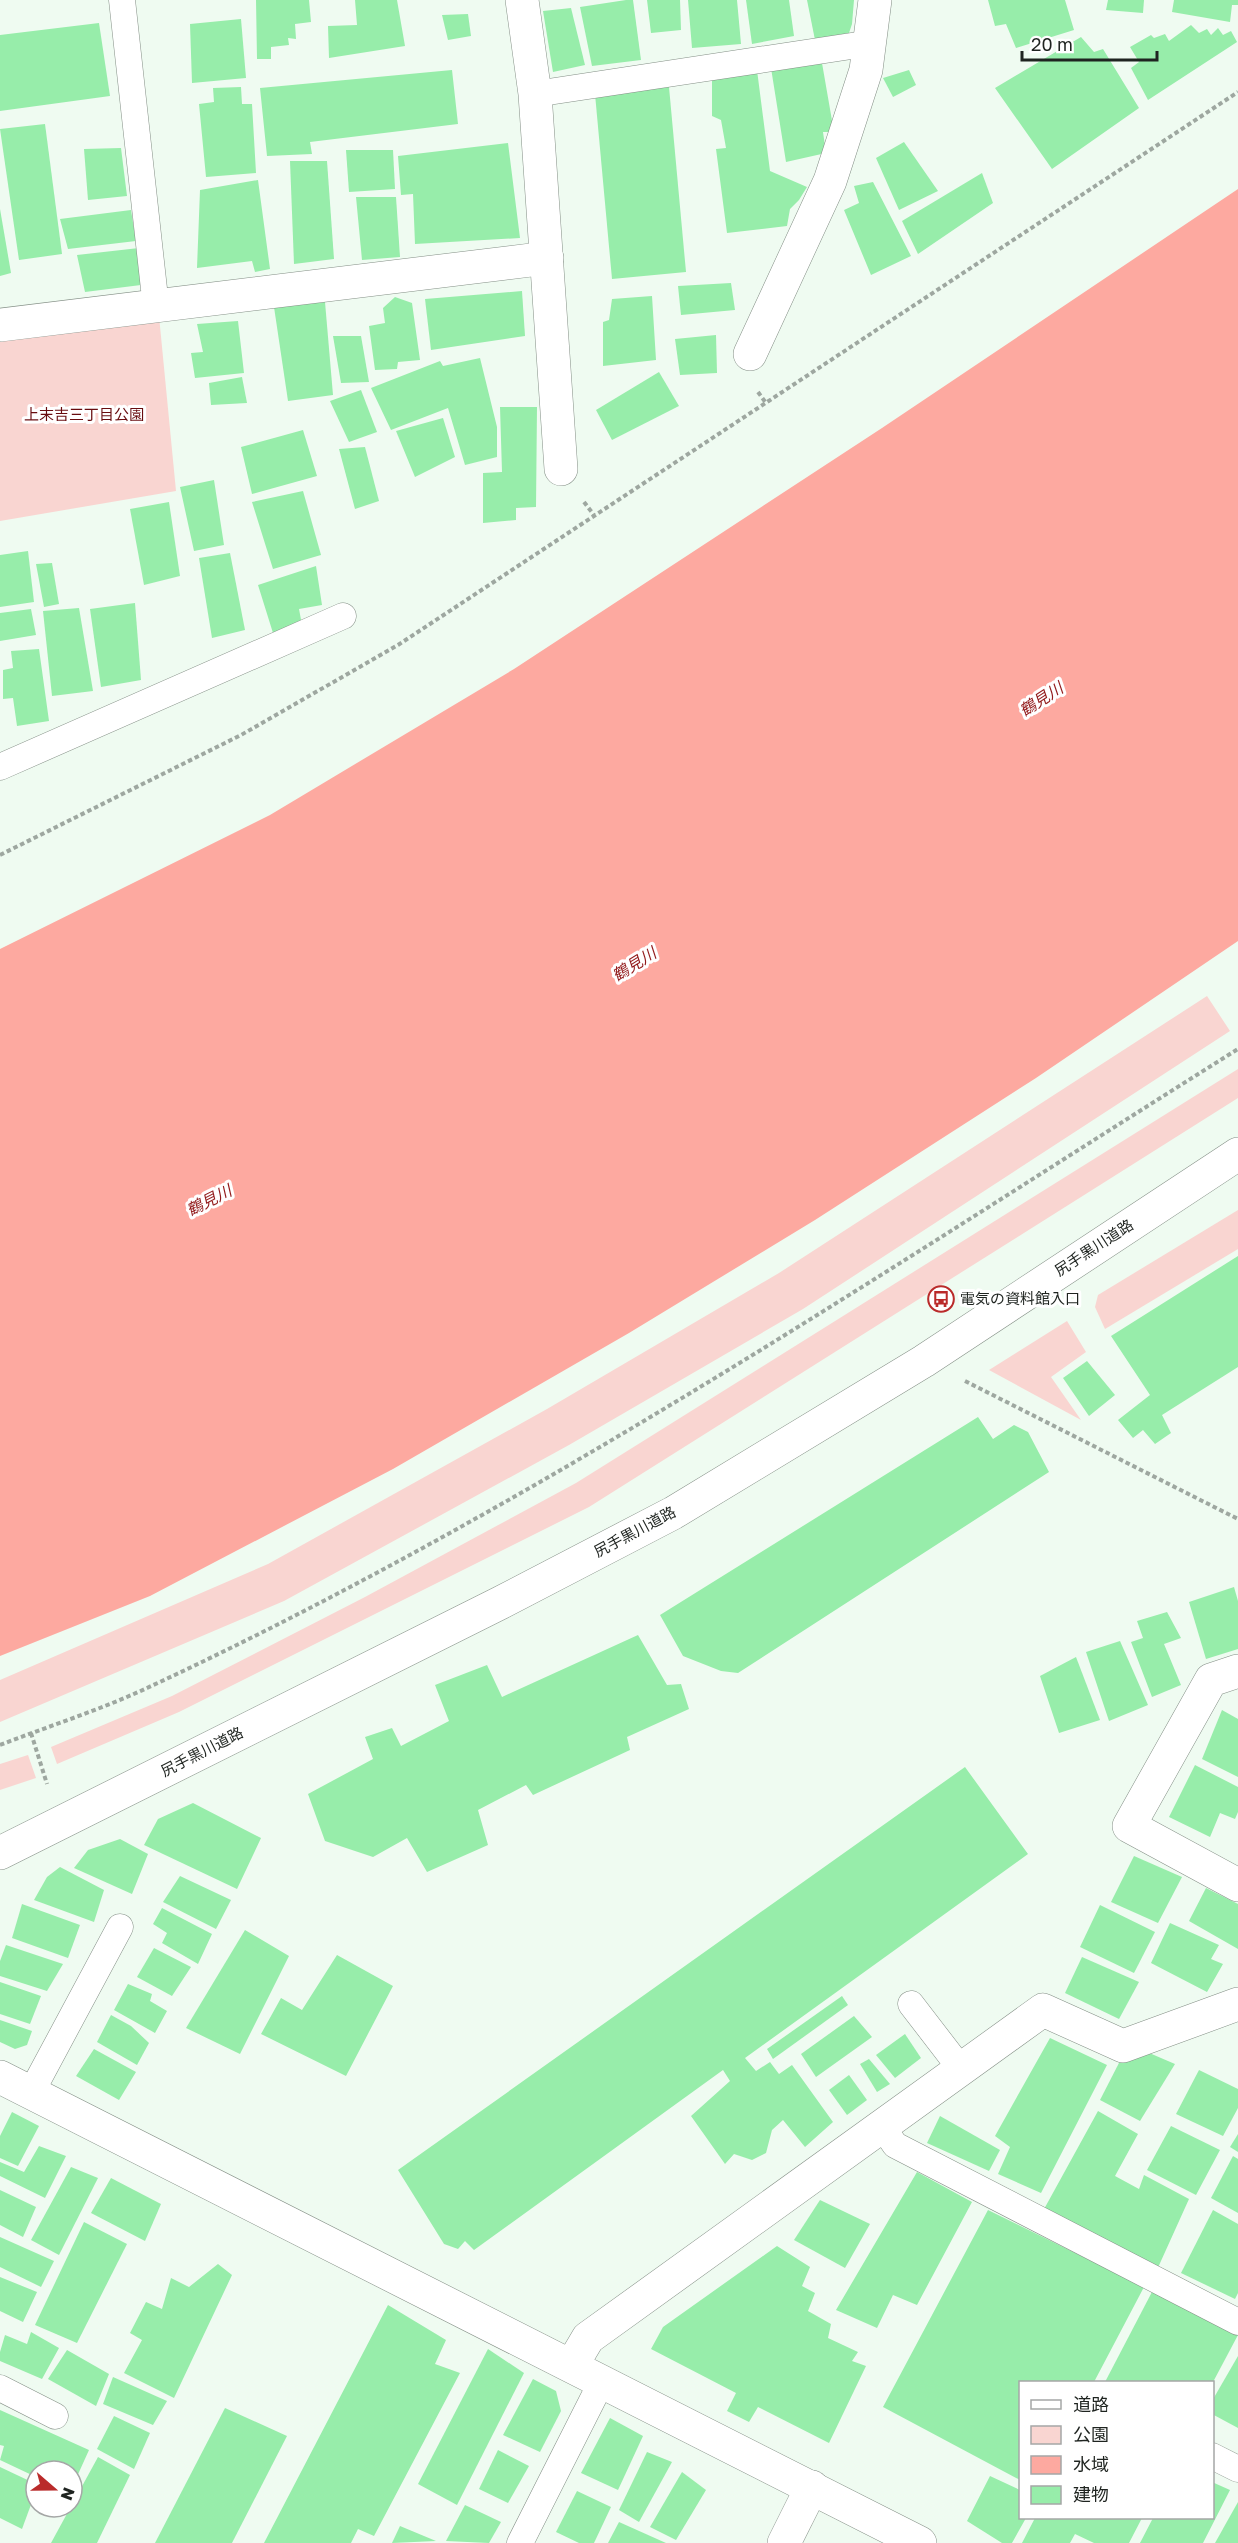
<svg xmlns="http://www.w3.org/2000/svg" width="1238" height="2543" viewBox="0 0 1238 2543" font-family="'Golos Text','Noto Sans JP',sans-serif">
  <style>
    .green { fill: #f9d5d1 }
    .water { fill: #fda9a0 }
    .building { fill: #97edaa }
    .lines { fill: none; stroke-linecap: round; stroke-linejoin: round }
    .lane-casing { stroke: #848f86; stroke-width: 27 }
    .street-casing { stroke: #848f86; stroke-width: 34 }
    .secondary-casing { stroke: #848f86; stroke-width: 34 }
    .path { stroke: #9ea7a0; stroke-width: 4; stroke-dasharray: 4.5 3; stroke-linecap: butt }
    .lane { stroke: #fff; stroke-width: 26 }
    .street { stroke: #fff; stroke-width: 33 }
    .secondary { stroke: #fff; stroke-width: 33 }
    .labels { text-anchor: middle; stroke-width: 6; stroke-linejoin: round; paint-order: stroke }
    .park-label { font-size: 15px; fill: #680c0f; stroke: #fff }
    .street-label { font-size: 15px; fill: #1f2420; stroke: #fff }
    .poi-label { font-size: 15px; fill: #1f2420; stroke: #fff; text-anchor: start }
    .water-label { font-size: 16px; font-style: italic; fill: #921a1b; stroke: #fff }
  </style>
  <rect width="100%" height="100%" fill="#effbf1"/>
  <!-- green -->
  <g class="green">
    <polygon points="159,316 176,491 0,521 0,334"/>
    <polygon points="1207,996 1230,1031 803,1309 569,1445 284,1601 0,1722 0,1680 268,1564 547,1409 779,1273"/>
    <polygon points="1238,1069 1238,1098 589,1507 179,1712 57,1764 51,1747 172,1696 365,1597 576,1483"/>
    <polygon points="1238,1210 1238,1249 1105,1329 1095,1307 1098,1295"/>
    <polygon points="1067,1321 1086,1352 1051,1377 1081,1420 989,1370"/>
    <polygon points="28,1755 36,1778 0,1790 0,1764"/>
  </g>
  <!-- water -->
  <polygon class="water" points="1238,189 1238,941 1036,1078 815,1220 629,1333 393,1469 150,1596 0,1656 0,949 270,815 514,669 882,428"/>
  <!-- building -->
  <g class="building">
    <polygon points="256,0 309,0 311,22 295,24 296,39 288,38 289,45 271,47 271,59 257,59"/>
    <polygon points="355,0 397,0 405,46 329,58 328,26 357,25"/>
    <polygon points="626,0 633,0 641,60 592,66 580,7"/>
    <polygon points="647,0 680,0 681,30 651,33"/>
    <polygon points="688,0 737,0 741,44 692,48"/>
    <polygon points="746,0 789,0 794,36 752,44"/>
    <polygon points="807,0 854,0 852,24 849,33 815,40"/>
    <polygon points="988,0 1065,0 1074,30 1016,48 1006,24 995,26"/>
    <polygon points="1108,0 1144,0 1143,13 1106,10"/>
    <polygon points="1174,0 1238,0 1238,5 1232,5 1230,22 1172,12"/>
    <polygon points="571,8 585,65 553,72 543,11"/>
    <polygon points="468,14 471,36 448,40 442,15"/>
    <polygon points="241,19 246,78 192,83 190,24"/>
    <polygon points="99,23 110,96 0,111 0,35"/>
    <polygon points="1191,25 1199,33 1207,29 1211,35 1218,28 1223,35 1231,31 1237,42 1148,100 1131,68 1139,62 1130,47 1151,35 1154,38 1165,34 1169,41"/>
    <polygon points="1081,37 1094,52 1103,49 1139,108 1052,169 995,88"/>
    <polygon points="822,63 834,132 823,132 826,153 786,162 771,68"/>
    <polygon points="452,70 458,124 310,142 312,154 267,156 260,88"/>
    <polygon points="757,70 770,171 807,187 799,200 790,209 787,226 727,233 716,149 726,148 721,120 712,116 712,78"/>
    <polygon points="909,70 916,85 893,97 883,78"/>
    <polygon points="241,87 242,104 252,104 256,173 206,177 199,104 214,102 213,88"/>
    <polygon points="669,87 686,272 612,279 595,94"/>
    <polygon points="45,124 62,254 19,260 0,129"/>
    <polygon points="904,142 938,191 899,210 876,158"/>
    <polygon points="508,143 520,238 415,244 413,194 401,195 398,156"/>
    <polygon points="121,148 127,196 88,200 84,149"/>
    <polygon points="346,150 393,150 395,189 349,192"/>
    <polygon points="290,161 327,161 334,259 294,264"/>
    <polygon points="982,173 993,203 918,254 902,221"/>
    <polygon points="258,180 270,269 255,272 252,261 197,268 200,190"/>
    <polygon points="873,182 911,256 871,275 844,210 859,203 854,186"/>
    <polygon points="356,197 396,197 400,257 362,260"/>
    <polygon points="0,209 11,273 0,276"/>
    <polygon points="131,210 136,241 68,249 60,219"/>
    <polygon points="139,248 141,285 85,292 77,255"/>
    <polygon points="731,283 735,310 681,315 678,286"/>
    <polygon points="522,291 525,336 431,350 425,299"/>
    <polygon points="652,296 656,360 603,366 603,322 609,320 612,299"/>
    <polygon points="395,297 412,303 420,360 398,362 397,369 375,370 369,326 385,323 383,308"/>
    <polygon points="325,302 333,395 288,401 274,307"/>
    <polygon points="238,321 244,373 195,378 191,353 203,352 197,324"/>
    <polygon points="716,335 717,373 680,375 675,339"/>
    <polygon points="333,336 361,336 369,382 341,383"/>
    <polygon points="480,358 497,427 497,457 465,465 448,408 391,430 371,388 440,361 443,366"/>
    <polygon points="659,372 679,406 612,440 596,410"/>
    <polygon points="242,377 247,403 211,405 209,383"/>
    <polygon points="361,390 377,432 349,442 330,401"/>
    <polygon points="500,407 537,407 536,507 516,508 516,520 483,523 483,473 502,472"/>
    <polygon points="443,418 455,457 415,477 396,431"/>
    <polygon points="303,430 317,476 252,494 241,447"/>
    <polygon points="365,447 379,501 355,509 339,449"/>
    <polygon points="214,480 224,545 194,551 180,487"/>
    <polygon points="303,491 321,555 273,569 252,502"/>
    <polygon points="169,502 180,576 144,585 130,509"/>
    <polygon points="28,551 34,602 0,607 0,555"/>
    <polygon points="230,553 245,630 212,638 199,558"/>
    <polygon points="52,563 59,604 44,607 36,564"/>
    <polygon points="316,566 322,605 299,609 302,625 273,633 258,585"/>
    <polygon points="135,603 141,680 101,687 90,609"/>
    <polygon points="79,608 93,691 52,696 43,611"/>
    <polygon points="31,609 36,635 0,641 0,613"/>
    <polygon points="39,649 49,721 17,726 13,698 3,699 3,670 13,668 11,651"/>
    <polygon points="1238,1256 1238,1367 1162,1415 1171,1433 1155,1444 1143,1430 1133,1438 1118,1420 1150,1395 1111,1336"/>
    <polygon points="1087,1361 1115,1395 1089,1416 1063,1378"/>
    <polygon points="978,1417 993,1439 1014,1425 1028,1432 1049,1472 738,1673 721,1671 683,1656 660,1615"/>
    <polygon points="1234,1587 1238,1601 1238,1649 1206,1659 1189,1602"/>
    <polygon points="1167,1612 1181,1638 1164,1644 1181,1685 1152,1697 1131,1642 1143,1638 1137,1621"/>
    <polygon points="638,1635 667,1685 681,1684 689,1709 627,1737 630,1750 533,1795 526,1785 478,1810 488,1845 427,1872 407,1838 373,1857 325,1841 308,1794 373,1759 365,1737 392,1728 401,1746 449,1721 435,1685 487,1665 502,1697"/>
    <polygon points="1120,1641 1148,1705 1109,1721 1086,1652"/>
    <polygon points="1076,1657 1100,1720 1059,1733 1040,1676"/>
    <polygon points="1222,1710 1238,1719 1238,1777 1202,1759"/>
    <polygon points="1195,1765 1238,1787 1238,1812 1235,1819 1220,1813 1210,1837 1169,1817"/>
    <polygon points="965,1767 1028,1854 745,2058 756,2071 770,2062 779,2074 792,2065 833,2122 805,2147 783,2120 772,2130 766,2153 752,2160 734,2154 725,2164 691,2116 730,2081 723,2070 474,2250 465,2241 458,2249 444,2244 398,2170"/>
    <polygon points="193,1803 261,1838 237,1889 144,1845 158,1819"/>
    <polygon points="120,1839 148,1854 132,1894 74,1868 88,1850"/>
    <polygon points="1134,1856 1182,1877 1158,1923 1111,1902"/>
    <polygon points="60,1867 104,1890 94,1922 34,1900 47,1877"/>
    <polygon points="180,1876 231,1900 216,1929 163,1902"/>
    <polygon points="1206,1888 1238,1904 1238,1949 1189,1921"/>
    <polygon points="22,1904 80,1925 68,1958 12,1938"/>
    <polygon points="1100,1905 1155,1932 1134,1973 1080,1947"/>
    <polygon points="162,1908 212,1934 198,1964 162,1943 167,1933 153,1924"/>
    <polygon points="1170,1923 1219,1945 1211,1959 1223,1964 1207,1992 1151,1963"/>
    <polygon points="245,1930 289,1956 240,2054 186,2028"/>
    <polygon points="6,1945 63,1964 47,1991 0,1976 0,1961"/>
    <polygon points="154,1948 191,1967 172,1996 137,1977"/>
    <polygon points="337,1955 393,1986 346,2076 261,2034 281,1998 302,2010"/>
    <polygon points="1082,1957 1139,1982 1119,2019 1065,1993"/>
    <polygon points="0,1982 41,1996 30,2024 0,2014"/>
    <polygon points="128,1984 152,1994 150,2001 167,2011 155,2033 114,2010"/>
    <polygon points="842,1996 848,2005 773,2059 767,2049"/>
    <polygon points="111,2015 131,2026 149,2043 137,2065 97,2042"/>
    <polygon points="854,2016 872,2037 816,2077 801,2054"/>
    <polygon points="0,2020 32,2031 27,2045 15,2049 0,2042"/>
    <polygon points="905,2034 921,2058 895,2078 876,2055"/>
    <polygon points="1050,2038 1107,2065 1041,2193 998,2174 1010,2147 995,2136"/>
    <polygon points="94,2049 136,2072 119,2100 76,2076"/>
    <polygon points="1147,2052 1175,2064 1140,2121 1100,2100 1121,2059"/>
    <polygon points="869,2059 890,2084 877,2092 860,2064"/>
    <polygon points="1199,2070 1238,2089 1238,2108 1223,2136 1176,2114"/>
    <polygon points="849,2075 867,2100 847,2115 829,2090"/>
    <polygon points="1098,2111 1138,2134 1115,2176 1139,2189 1144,2175 1189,2199 1156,2272 1043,2211"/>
    <polygon points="12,2112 39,2126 18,2166 0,2158 0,2136"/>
    <polygon points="940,2116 1000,2150 989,2171 927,2143"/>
    <polygon points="1171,2126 1220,2150 1196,2195 1147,2170"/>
    <polygon points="1238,2134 1238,2152 1230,2147"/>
    <polygon points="39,2146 66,2156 45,2198 0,2176 0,2162 24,2172"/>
    <polygon points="1233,2156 1238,2159 1238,2213 1211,2198"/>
    <polygon points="71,2167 98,2178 59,2255 31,2240"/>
    <polygon points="917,2172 972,2202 917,2305 893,2295 877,2328 836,2310"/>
    <polygon points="111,2178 161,2204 145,2241 91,2213"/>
    <polygon points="0,2190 36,2207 23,2237 0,2225"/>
    <polygon points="820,2200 870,2224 845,2268 794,2240"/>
    <polygon points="988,2210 1144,2287 1094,2382 1020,2382 1020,2480 883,2407"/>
    <polygon points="1213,2210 1238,2224 1238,2293 1235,2299 1181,2273"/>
    <polygon points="84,2222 127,2244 77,2343 35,2325"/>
    <polygon points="0,2237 54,2261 41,2287 0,2267"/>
    <polygon points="777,2246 810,2267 802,2286 815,2293 808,2311 831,2324 828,2338 858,2352 852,2361 866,2366 829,2443 758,2407 749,2422 727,2411 736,2393 651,2349 663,2327"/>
    <polygon points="218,2264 232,2275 174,2398 124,2373 142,2340 130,2333 146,2302 162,2309 171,2278 189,2287"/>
    <polygon points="0,2277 37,2292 23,2322 0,2311"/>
    <polygon points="1153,2290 1238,2335 1213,2382 1105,2382"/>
    <polygon points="388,2305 446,2340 435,2364 460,2373 374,2536 358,2529 351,2543 264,2543"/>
    <polygon points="31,2332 59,2348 42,2379 0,2361 0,2352 5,2335 27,2344"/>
    <polygon points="488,2349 524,2373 457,2505 418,2484"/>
    <polygon points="67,2350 109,2374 96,2406 48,2379"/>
    <polygon points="1238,2356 1238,2428 1212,2414 1212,2401"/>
    <polygon points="113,2377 167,2401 153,2425 103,2404"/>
    <polygon points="533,2379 556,2391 561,2411 540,2452 503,2435"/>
    <polygon points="225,2408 287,2436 232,2543 155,2543"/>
    <polygon points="0,2410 89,2450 75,2481 72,2480 72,2471 36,2471 36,2477 0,2460 4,2446 0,2445"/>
    <polygon points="114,2416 150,2433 134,2469 97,2449"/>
    <polygon points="610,2418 643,2436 618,2490 581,2473"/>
    <polygon points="498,2450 529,2466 508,2503 479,2489"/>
    <polygon points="647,2452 672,2462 639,2522 619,2510"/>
    <polygon points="98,2457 130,2475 97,2543 51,2543"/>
    <polygon points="0,2467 36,2484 36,2491 22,2529 0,2518"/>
    <polygon points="682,2472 706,2490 676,2540 650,2527"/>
    <polygon points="990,2476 1020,2490 1020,2518 1026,2518 1012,2543 1002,2543 967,2521"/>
    <polygon points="1212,2482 1230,2490 1203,2543 1140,2543 1153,2518 1212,2518"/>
    <polygon points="577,2491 611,2507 594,2543 579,2543 556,2532"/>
    <polygon points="1238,2502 1238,2543 1215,2543"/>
    <polygon points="465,2505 501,2522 489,2543 446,2541"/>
    <polygon points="1035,2518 1142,2518 1129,2543 1094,2543 1075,2534 1070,2543 1022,2543"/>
    <polygon points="619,2522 666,2543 608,2543"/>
    <polygon points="400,2526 436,2541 392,2543"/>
  </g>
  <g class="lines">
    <!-- lane casing -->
    <g class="lane-casing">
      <g id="lane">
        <polyline points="122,0 156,307"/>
        <polyline points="535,94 871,43"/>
        <polyline points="0,767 343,616"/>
        <polyline points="911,2004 961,2069"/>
        <polyline points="32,2091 120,1927"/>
        <polyline points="882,2126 895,2145 1238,2322"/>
        <polyline points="0,2388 55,2416"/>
        <polyline points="1212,2456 1238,2469"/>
        <polyline points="520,2543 602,2381"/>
      </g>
    </g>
    <!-- street casing -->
    <g class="street-casing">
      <g id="street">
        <polyline points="522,0 535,94 561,469"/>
        <polyline points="0,325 547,258"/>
        <polyline points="750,354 830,181 866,70 875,0"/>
        <polyline points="1238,1671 1211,1680 1129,1826 1238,1885"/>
        <polyline points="572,2365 588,2338 1043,2010 1123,2046 1238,2004"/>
        <polyline points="784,2543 812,2487"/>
      </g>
    </g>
    <!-- secondary casing -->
    <g class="secondary-casing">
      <g id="secondary">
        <polyline points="0,1853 500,1603 673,1513 924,1361 1238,1154"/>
        <polyline points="0,2077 920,2543"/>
      </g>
    </g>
    <!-- path -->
    <g class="path">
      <polyline points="758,392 766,403"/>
      <polyline points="584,502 594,515"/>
      <polyline points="0,855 241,735 398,645 1238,92"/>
      <polyline points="965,1381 1238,1519"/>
      <polyline points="31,1733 47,1784"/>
      <path d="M0,1745C49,1726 100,1710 147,1688C530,1510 881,1273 1238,1049"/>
    </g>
    <!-- lane -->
    <use href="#lane" class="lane"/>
    <!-- street -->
    <use href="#street" class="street"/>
    <!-- secondary -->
    <use href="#secondary" class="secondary"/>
  </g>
  <!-- icons -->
  <defs>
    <g id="bus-ring" transform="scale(1.35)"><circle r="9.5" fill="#fff" stroke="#ba2b2b" stroke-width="1.5"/><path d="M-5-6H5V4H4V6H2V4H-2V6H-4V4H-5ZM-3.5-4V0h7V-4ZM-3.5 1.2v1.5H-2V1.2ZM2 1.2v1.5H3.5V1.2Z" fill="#ba2b2b"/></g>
  </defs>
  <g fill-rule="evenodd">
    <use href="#bus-ring" x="941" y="1299"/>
  </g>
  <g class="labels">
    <!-- park labels -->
    <g class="park-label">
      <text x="84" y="420">上末吉三丁目公園</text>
    </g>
    <!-- street labels -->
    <g class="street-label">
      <text transform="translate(1094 1248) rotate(-33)" y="5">尻手黒川道路</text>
      <text transform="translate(635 1532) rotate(-28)" y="5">尻手黒川道路</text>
      <text transform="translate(202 1752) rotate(-27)" y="5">尻手黒川道路</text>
    </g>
    <!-- poi labels -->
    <g class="poi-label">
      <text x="960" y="1304">電気の資料館入口</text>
    </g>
    <!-- water labels -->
    <g class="water-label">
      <text transform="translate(1041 699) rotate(-33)" y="6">鶴見川</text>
      <text transform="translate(634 964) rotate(-32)" y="6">鶴見川</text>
      <text transform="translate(209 1200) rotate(-27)" y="6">鶴見川</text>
    </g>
  </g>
  <!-- legend -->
  <rect x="1019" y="2381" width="195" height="138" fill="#ffffff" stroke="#a5a7a6" stroke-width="1.5"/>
  <rect x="1031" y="2400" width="30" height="9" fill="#ffffff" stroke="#a5a7a6" stroke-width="1.5"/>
  <text x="1073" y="2411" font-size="18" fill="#1f2420">道路</text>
  <rect x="1031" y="2426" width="30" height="18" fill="#f9d5d1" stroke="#a5a7a6" stroke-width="1.5"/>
  <text x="1073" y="2441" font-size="18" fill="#1f2420">公園</text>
  <rect x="1031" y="2456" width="30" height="18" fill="#fda9a0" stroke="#a5a7a6" stroke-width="1.5"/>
  <text x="1073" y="2471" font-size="18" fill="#1f2420">水域</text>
  <rect x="1031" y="2486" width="30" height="18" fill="#97edaa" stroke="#a5a7a6" stroke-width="1.5"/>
  <text x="1073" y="2501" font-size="18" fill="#1f2420">建物</text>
  <!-- north arrow -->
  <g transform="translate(54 2489) rotate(110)"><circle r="28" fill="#ffffff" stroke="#a5a7a6" stroke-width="1.5"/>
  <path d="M0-4.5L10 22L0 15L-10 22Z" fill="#ba2b2b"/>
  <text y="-9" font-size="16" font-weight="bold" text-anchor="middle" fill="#1f2420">N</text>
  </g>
  <!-- scale -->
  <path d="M1022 51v9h135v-9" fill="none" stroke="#1f2420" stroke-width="3"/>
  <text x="1031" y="51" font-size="18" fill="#1f2420" stroke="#ffffff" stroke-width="4.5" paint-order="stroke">20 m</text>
</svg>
